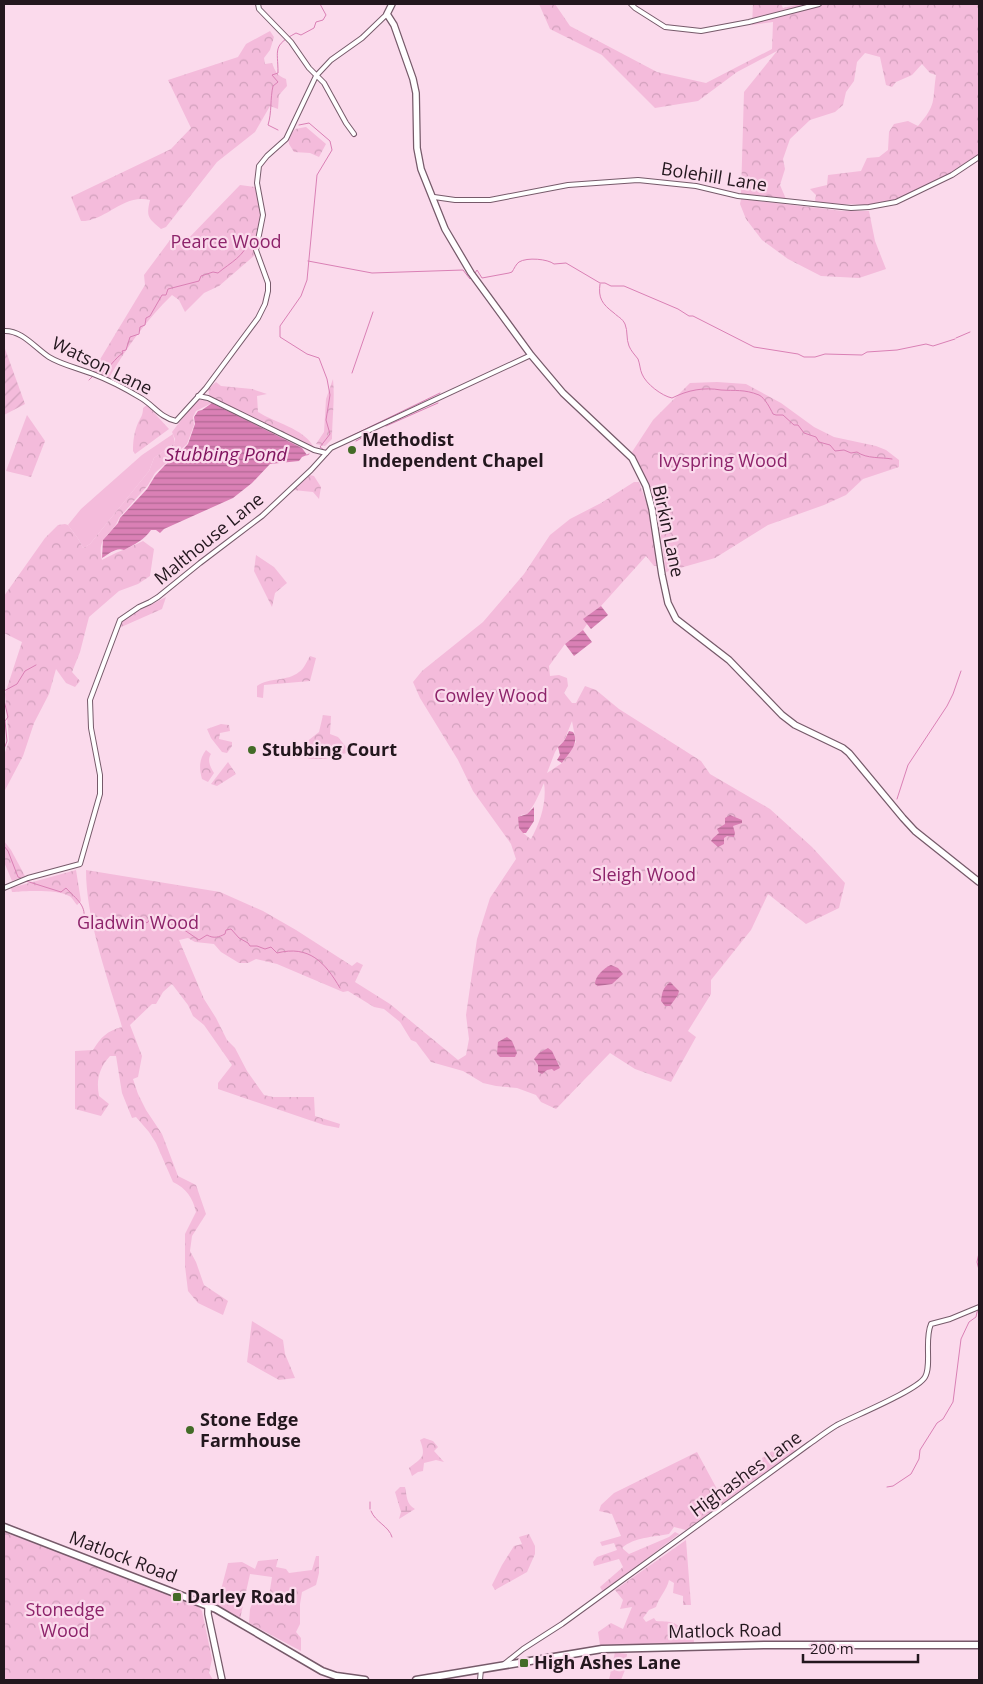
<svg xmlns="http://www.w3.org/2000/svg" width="983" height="1684" viewBox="0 0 983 1684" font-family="'Open Sans',sans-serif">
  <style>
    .grass { fill: #f4bbdb }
    .forest { fill: url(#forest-crowns); fill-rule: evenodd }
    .wetland { fill: url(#wetland-marsh) }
    .garden { fill: url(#garden-furrows) }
    .water { fill: url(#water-rules) }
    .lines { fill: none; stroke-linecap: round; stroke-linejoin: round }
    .stream { stroke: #da80b5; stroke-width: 1 }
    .street-casing { stroke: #765a6a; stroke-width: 6 }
    .secondary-casing { stroke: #765a6a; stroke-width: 8 }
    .primary-casing { stroke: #765a6a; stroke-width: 9 }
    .street { stroke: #fff; stroke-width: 4 }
    .secondary { stroke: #fff; stroke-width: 5.5 }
    .primary { stroke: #fff; stroke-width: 6 }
    .poi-dot { fill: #436b27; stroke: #fbdaec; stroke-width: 2 }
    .labels { text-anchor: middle; stroke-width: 4.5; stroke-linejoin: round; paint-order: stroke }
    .street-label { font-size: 18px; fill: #23171e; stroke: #fbdaec }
    .park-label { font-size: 18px; fill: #8d236a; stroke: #fbdaec }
    .poi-label { font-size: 18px; font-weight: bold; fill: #23171e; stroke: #fbdaec; text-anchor: start }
    .water-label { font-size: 19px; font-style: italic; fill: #81145f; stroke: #fbdaec }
  </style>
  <defs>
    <pattern id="forest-crowns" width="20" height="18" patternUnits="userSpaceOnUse" patternTransform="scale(1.25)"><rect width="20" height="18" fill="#f4bbdb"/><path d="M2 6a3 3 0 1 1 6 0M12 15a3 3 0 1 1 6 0" fill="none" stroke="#d1a0bc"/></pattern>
    <pattern id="wetland-marsh" width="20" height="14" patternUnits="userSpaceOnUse" patternTransform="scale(1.25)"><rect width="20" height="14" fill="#f4bbdb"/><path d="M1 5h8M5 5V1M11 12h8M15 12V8" fill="none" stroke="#d1a0bc"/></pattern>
    <pattern id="garden-furrows" width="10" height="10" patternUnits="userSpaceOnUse" patternTransform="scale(1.25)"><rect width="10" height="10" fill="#f4bbdb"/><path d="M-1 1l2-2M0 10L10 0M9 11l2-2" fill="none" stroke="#d1a0bc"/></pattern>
    <pattern id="water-rules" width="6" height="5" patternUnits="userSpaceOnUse" patternTransform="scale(1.25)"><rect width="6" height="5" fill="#da80b5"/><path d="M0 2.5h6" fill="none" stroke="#b06893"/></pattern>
  </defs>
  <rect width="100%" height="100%" fill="#fbdaec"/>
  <!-- grass -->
  <polygon class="grass" points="173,434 175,443 154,458 149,471 90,544 83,548 79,540 68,525 81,509 142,455"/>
  <!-- forest -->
  <g class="forest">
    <path d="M539,4H555L570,26L657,72L706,83L772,49L773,22L752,25L753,4H781L783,8L800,4H979L978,155L951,173L895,202L875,205L843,204L815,202L816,195L810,189L827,185L828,175L861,171L867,158L879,157L888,150L889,132L894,124L908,121L918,126C937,104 932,102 936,75L930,73L922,64L912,75L896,82L892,87L886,85L880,57L865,53L857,62L854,81L846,92L843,105L835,112L810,120L790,139L783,159L785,169L780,185L786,199L741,194L744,92L777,51L737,72L698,101L655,108L602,55L550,29Z"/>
    <path d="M270,31L274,37L270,50L264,58L265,64L272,63C275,71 277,76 286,79L287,86L279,95L278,109L270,106L255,132L217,162L166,227L161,229C148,218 146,217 150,200C123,193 107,221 81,221L71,197L171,149L191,128L168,80L238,57L246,44Z"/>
    <polygon points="306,127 326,144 319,157 310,153 294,152 289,144 288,138 295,129"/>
    <path d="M240,185L255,187L261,218L255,255L219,286L204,293L185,312L179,300L172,295C147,319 126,348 109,378L93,371L145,285L144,275L173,236L184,243Z"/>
    <polygon points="741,199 843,211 869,211 875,241 886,269 859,278 821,276 788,259 762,240 746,219 740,204"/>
    <path d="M333,379C335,399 332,419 332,439L325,446L316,444L324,432L326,399Z"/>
    <path d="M216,382L221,386L252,389L267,394L257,396L258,412C274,422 304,429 313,446H310L210,398L208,389Z"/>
    <polygon points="717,382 746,384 781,403 814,427 834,437 876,446 886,450 899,460 899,467 863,479 846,495 824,505 768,525 715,558 666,572 657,508 632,452 653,420 690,383"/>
    <path d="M199,400H204L212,403L196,411L193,417L194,425L187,444L155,473L148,485L119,518C112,536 96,536 102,560C116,552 129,548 143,541L154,549L150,576L138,584L119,591L89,617L80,652L72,672L80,681L75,687L66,683L56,669L49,694L34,723L23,756L4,792V755L9,741L5,694L22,642L4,633V596L45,538L58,525L65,524L68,525L79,540L83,548L90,544L149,471L154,458L175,443V439L172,432L192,406Z"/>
    <path d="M147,405L169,429L135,454L133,451C133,442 134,432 138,423C141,417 143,415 143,408Z"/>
    <polygon points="27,415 45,441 31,477 6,471"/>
    <polygon points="310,475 314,476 321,487 319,499 313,492 293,490"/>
    <path d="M634,482H639L650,513L657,566H654L646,556L601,606L584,619L587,624L583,630L565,644L549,666L550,676L559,675L567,678L568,686L564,693L572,703H576L585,686L596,690L619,709L701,761L710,774L770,809L812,847L845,883L839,908L806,924L768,894L751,930L711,980V994L688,1031L696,1037L671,1082L635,1069L610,1053L556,1109L541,1102L536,1095L517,1088L496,1086L483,1083L463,1071L431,1062L416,1042L411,1040L400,1022L384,1009L374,1007L348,991L343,992L277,964L256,959L248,963H239L221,952L214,944L195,942L188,938L179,940L204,999L216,1018L227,1040L235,1048L247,1071L264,1095L273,1097H314L315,1116L340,1124L339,1128L324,1125L218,1089V1083L232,1065L204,1025L193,1016L188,1005L172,984L163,992L156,1004H152L130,1025L142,1056L138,1077L133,1079L138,1094L146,1110L162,1134L178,1176L196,1185L206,1214L192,1236L190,1251L196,1262L204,1285L228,1301L223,1315L198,1303L188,1291L185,1266V1234L196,1212C193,1198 186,1188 173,1182L156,1143L149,1132L136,1117L132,1118L122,1093L116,1056H110C99,1068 96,1080 99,1096L109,1104L101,1116L75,1109V1051L93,1050C101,1037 107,1031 122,1027C108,978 86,920 86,870L220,892L263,911L296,930L352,966L357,962L363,965L355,982L390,1004L458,1060L466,1055L469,1039L466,1015L477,939L490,898L516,859L511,844L473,791L458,760L420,698L413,682L422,671L483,622L524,574L550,535L570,519L601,503ZM572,721L576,742L562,763L547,773L555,752L560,744L564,741ZM544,783C547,802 540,823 531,839C519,831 519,829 521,815L527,814C535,805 539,794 544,783Z"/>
    <polygon points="256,555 274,567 287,583 275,593 272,607 254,571"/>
    <polygon points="166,597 162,609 119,628 124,618"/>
    <path d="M310,656L316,658L310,681L264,685L263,698L257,697V686C269,677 287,682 299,672C304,669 307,661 310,656Z"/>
    <polygon points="323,715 331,716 330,734 338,737 350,752 325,759 308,759 305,743 319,732"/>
    <polygon points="221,724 229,725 230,731 220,733 219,739 232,742 232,746 227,753 222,752 211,738 207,729"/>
    <path d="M206,750L211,754C207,760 210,767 214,773L208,782L202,779C199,768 199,759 206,750Z"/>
    <polygon points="228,762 236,774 217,786 211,784"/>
    <polygon points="4,841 11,850 25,876 12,881 4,862"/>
    <path d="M76,870L81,901L77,905C75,903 72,897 69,896C58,889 25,891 12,892L11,888Z"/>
    <polygon points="252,1321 283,1340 285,1354 295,1378 279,1380 247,1362"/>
    <path d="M424,1438L433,1441L438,1447L434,1451L444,1462L436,1460L424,1463L423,1471L418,1472L412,1476L409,1468C421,1458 427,1458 420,1440Z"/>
    <path d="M788,1440L795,1451L686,1530L674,1527L669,1534C654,1537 634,1537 622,1548L629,1554L669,1537L675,1532L679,1534L603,1592L600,1587L623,1567L619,1559L594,1566L593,1562L597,1557L617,1550L614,1543L602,1546L600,1542L621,1536L612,1514L599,1511L601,1505L614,1493L697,1452L717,1489Z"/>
    <polygon points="4,1532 197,1605 202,1611 203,1616 212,1659 209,1673 213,1680 4,1680"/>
    <polygon points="529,1534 535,1546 535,1554 527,1572 495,1590 492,1585 502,1565 514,1546 522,1544 519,1537"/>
    <path d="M686,1540L691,1605H683V1596L673,1593L674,1583L669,1580C667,1590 659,1597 656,1607L649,1610L643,1618L646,1622L654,1618L656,1621C669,1622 675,1620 683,1631L693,1630L694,1643L600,1645L598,1632L611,1623L623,1629L632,1607L620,1609L623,1600L615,1590Z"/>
    <polygon points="316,1556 319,1556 319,1573 316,1585 302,1592 300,1604 300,1624 296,1632 301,1638 301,1651 249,1623 250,1609 253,1601 269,1596 272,1577 250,1574 240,1619 217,1605 228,1563 242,1562 255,1569 258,1561 278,1559 276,1567 286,1569 289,1573 312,1570"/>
    <polygon points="615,1652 627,1654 625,1670 621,1680 609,1680"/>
  </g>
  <!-- wetland -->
  <path class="wetland" d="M400,1487H405C407,1496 406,1504 415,1509L399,1519L401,1512L395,1492Z"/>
  <!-- garden -->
  <polygon class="garden" points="4,346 25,404 4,415"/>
  <!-- water -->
  <g class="water">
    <path d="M212,403L302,448L307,455L302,457L299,461L270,464L252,483L233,498L164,529L160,533L156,530H151C144,540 135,544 124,550C116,547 109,554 102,558L103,540L118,523L120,518L147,489L155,476L165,465L179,454L188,444L195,424L194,417L198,411L202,410Z"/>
    <polygon points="601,606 608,615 591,629 583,619"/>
    <polygon points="583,630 592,642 574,656 565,644"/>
    <path d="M569,731L573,732C580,743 569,753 562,763L557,760L560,755L558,747L564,741Z"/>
    <polygon points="534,807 534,821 526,833 523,833 519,828 518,817 527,814"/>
    <polygon points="730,815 742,820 742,823 733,826 735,833 734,837 727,836 724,838 724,844 718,847 711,841 713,838 719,833 717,829 725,824 725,818"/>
    <path d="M611,965L618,968L623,974L612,984L598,986L595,984C595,976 604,968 611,965Z"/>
    <path d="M670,982L679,991L678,995L670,1006H665L661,1001C662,992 663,988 670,982Z"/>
    <polygon points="507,1037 512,1041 517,1053 515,1057 500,1057 497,1054 498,1042"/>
    <polygon points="548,1048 552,1051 560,1068 554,1071 552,1069 547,1070 542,1074 538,1072 538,1065 534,1059 539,1053"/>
  </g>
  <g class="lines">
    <!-- stream -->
    <g class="stream">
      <polyline points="299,125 309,123 330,141 332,150 317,175 307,280 301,296 280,326 280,337 307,354 319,358 327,379 330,395 326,420 330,434 320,447 324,450"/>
      <path d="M278,130L268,125C272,112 270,99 273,86L278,82L272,75L278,73C278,49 272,46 296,33L301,35L314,28L316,22L323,20L326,15L320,4"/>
      <polyline points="308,261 372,273 463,270 470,279 471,278"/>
      <path d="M475,273L477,270L482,278L509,273L512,272C514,269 516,264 519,262C527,257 548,259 554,264L566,263L600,283H605L611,286H624L678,309L689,316H693L754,347L798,354L804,357H815L825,354L862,355L867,352L897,350L926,344L933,346L955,339"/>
      <path d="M600,284C598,298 602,304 614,313C618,317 622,318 625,324C628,331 626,339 629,346C631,351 635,355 638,359C640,364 640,370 642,374C646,384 662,396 672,398C688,390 704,387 721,390C735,391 744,389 759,395C765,398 770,408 773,414L776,415H783L794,425H798L804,433L816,437L819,442L830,445L835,451L844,450L851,453L857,452C867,459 881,457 892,459"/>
      <polyline points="956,338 970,332"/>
      <path d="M101,373C111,367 114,359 123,353L122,351L126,350L130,337L139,334L140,327L145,325L146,318L150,316L162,295H166L168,289L199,281L201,276L213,272L218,273C231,262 244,257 250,239"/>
      <polyline points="352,373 373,312"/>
      <polyline points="89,380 93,376 95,377"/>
      <polyline points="386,426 438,403"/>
      <polyline points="345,439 440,393"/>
      <polyline points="356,441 369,434"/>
      <polyline points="307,455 309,454"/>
      <polyline points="4,691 17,684 25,671 36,665"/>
      <polyline points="4,700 8,717 5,721 7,741 4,749"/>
      <polyline points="897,799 908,765 947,706 953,694 961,671"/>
      <polyline points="4,846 8,851 18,877 23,879"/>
      <path d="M26,881L61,892L66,888C76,899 88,906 83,922L90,925L117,920L122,922L139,917L147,923L151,918H156L162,924L177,925L199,940L207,935C214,939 219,937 225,934L226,930L231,929L239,938L248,943L250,946H257L265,949L271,947L277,953C309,945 325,962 340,988"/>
      <polyline points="979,1253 977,1262 979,1270"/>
      <polyline points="887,1487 893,1486 911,1474 919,1459 920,1450 937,1423 943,1419 953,1402 961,1339 969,1322 976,1317 977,1312 979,1311"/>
      <polyline points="370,1502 370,1509"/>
      <path d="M371,1511C375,1522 389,1526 392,1537"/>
    </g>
    <!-- street casing -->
    <g class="street-casing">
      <g id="street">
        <polyline points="258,4 259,9 291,42 309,68 324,83 346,123 354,134"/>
        <polyline points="631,4 635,8 665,27 701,31 749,22 819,4"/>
        <polyline points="434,197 455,200 490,200 568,185 638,180 696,186 738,196 851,208 869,207 896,202 952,175 979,157"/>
        <path d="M4,331C22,330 35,348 49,357C62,365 78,368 93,374C109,380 126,389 141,398C153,405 161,418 176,421L206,388L258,318L265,304L268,291V283L256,250L263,215L257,183L259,166L267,156L286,139L316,76L331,60L362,38L387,14"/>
        <polyline points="198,396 208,398 314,450 326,453"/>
        <polyline points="4,888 28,878 80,864 100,794 100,775 91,728 90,700 120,620 139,607 150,602 158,597 200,563 262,516 311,470 331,448 531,355"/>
        <path d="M503,1665L523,1649L562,1624L808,1445C818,1438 827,1431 837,1425C854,1416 918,1390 925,1377C932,1365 924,1340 931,1324L950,1319L979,1307"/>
        <polyline points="480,1680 481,1669"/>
      </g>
    </g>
    <!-- secondary casing -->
    <g class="secondary-casing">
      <g id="secondary">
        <polyline points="392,4 387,14 394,25 413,79 416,93 417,148 421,169 445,229 471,273 531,355 563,393 632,458 646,486 652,509 662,575 668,603 676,619 729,660 782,715 795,725 843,748 849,753 903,818 915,831 979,882"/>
        <polyline points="208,1606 208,1614 222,1680"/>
      </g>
    </g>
    <!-- primary casing -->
    <g class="primary-casing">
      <g id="primary">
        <polyline points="4,1527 216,1609 322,1671 336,1676 365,1680"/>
        <polyline points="416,1680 602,1649 764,1645 979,1645"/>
      </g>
    </g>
    <!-- street -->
    <use href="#street" class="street"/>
    <!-- secondary -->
    <use href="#secondary" class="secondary"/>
    <!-- primary -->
    <use href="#primary" class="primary"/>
  </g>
  <!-- markers -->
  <g class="poi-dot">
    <circle cx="352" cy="450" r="5"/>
    <circle cx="252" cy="750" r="5"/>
    <circle cx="190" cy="1430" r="5"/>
    <rect x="172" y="1592" width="10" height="10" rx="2.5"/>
    <rect x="519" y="1658" width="10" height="10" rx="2.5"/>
  </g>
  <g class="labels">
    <!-- street labels -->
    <g class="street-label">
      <text transform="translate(714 177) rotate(9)" y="6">Bolehill Lane</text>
      <text transform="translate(102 366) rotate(26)" y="6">Watson Lane</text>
      <text transform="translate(668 531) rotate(78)" y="6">Birkin Lane</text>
      <text transform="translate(209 539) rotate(-39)" y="6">Malthouse Lane</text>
      <text transform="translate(746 1474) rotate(-36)" y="6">Highashes Lane</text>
      <text transform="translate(123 1557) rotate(21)" y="6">Matlock Road</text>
      <text transform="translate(725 1631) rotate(-1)" y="6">Matlock Road</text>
    </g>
    <!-- park labels -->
    <g class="park-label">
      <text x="226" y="248">Pearce Wood</text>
      <text x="723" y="467">Ivyspring Wood</text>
      <text x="491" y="702">Cowley Wood</text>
      <text x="644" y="881">Sleigh Wood</text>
      <text x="138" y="929">Gladwin Wood</text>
      <text x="65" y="1616">Stonedge<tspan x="65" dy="21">Wood</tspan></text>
    </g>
    <!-- poi labels -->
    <g class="poi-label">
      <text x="362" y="446">Methodist<tspan x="362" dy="21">Independent Chapel</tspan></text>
      <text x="262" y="756">Stubbing Court</text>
      <text x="200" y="1426">Stone Edge<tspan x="200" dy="21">Farmhouse</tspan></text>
      <text x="187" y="1603">Darley Road</text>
      <text x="534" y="1669">High Ashes Lane</text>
    </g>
    <!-- water labels -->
    <g class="water-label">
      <text x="226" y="461">Stubbing Pond</text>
    </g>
  </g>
  <!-- border -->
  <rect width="983" height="1684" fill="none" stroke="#23171e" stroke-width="10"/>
  <!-- scale -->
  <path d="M803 1654v8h115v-8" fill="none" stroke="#23171e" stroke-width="2.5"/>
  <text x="810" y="1654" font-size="15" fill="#23171e" stroke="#fbdaec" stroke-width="4" paint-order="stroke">200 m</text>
</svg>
